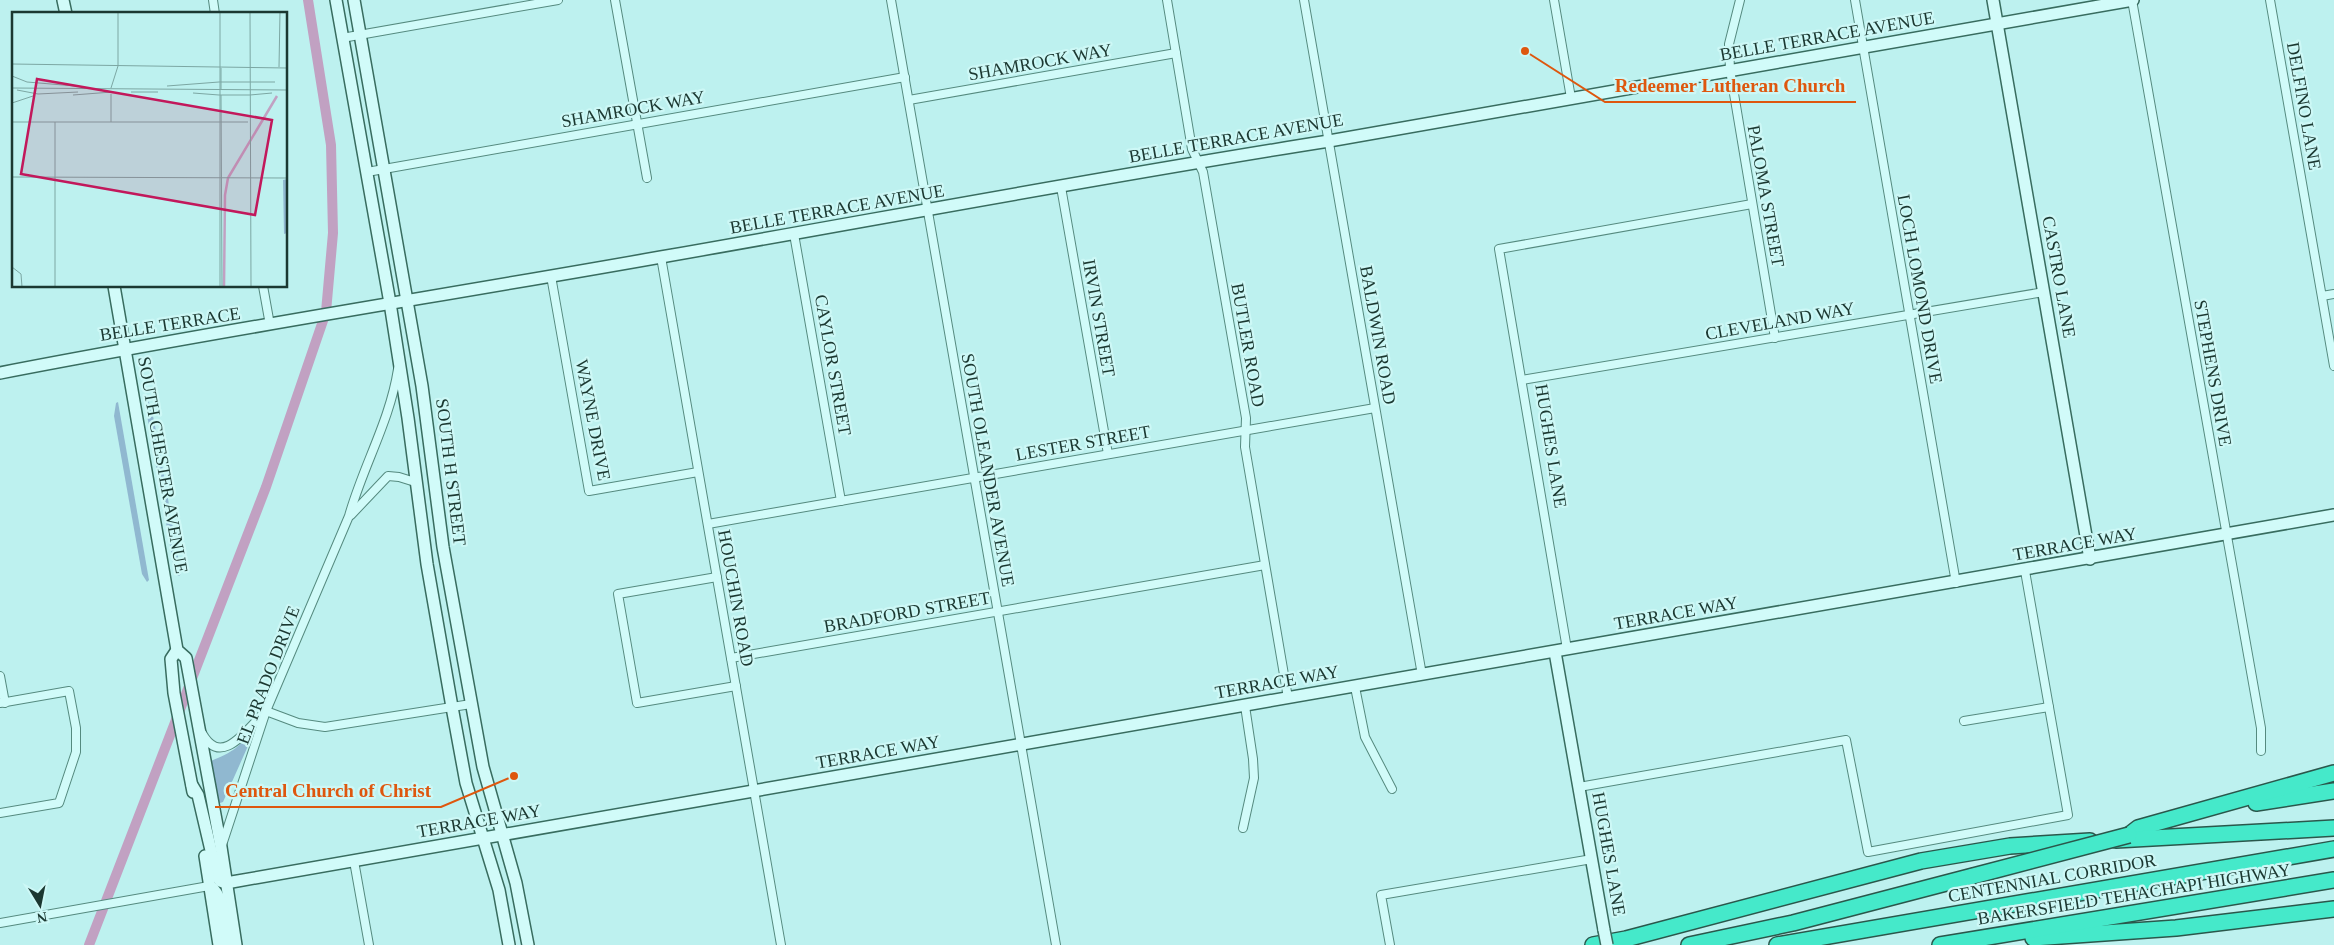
<svg xmlns="http://www.w3.org/2000/svg" width="2334" height="945" viewBox="0 0 2334 945" font-family="Georgia,serif">
  <style>
    .green { fill: #90b8d0 }
    .lines { fill: none; stroke-linecap: round; stroke-linejoin: round }
    .canal { stroke: #c1a1c2; stroke-width: 10 }
    .street-casing { stroke: #558a7f; stroke-width: 10 }
    .secondary-casing { stroke: #386c5f; stroke-width: 14 }
    .highway-casing { stroke: #2a574b; stroke-width: 18 }
    .street { stroke: #d1fbf9; stroke-width: 8 }
    .secondary { stroke: #d1fbf9; stroke-width: 11 }
    .highway { stroke: #45e9ca; stroke-width: 15 }
    .secondary-bridge-casing { stroke: #386c5f; stroke-width: 14; stroke-linecap: butt }
    .highway-bridge-casing { stroke: #2a574b; stroke-width: 18; stroke-linecap: butt }
    .secondary-bridge { stroke: #d1fbf9; stroke-width: 11 }
    .highway-bridge { stroke: #45e9ca; stroke-width: 15 }
    .labels { text-anchor: middle; stroke-width: 4.5; stroke-linejoin: round; paint-order: stroke }
    .street-label { font-size: 18px; fill: #1b3831; stroke: #cdf8f6 }
    .inset-river { fill: none; stroke: #c1a1c2; stroke-width: 2.5 }
    .inset-road { fill: none; stroke: #7ca7a3; stroke-width: 1 }
    .view { fill: #c2185b; fill-opacity: 0.15; stroke: #c2185b; stroke-width: 2.5 }
    .inset-edge { fill: none; stroke: #1b3831; stroke-width: 2.5 }
    .leader { fill: none; stroke: #de570e; stroke-width: 2 }
    .callout-dot { fill: #de570e; stroke: #cdf8f6; stroke-width: 2 }
    .callout-label { font-size: 19px; text-anchor: middle; font-weight: bold; fill: #de570e; stroke: #cdf8f6; stroke-width: 4.5; stroke-linejoin: round; paint-order: stroke }
  </style>
  <rect width="100%" height="100%" fill="#bdf1ef"/>
  <!-- green -->
  <g class="green">
    <polygon points="146,397 151,406 158,441 181,574 179,576 175,574 144,398"/>
    <polygon points="118,402 149,580 147,582 142,574 114,416 116,403"/>
    <path d="M254,727L256,728L223,802L220,803L218,802L211,761C233,752 240,747 254,727Z"/>
  </g>
  <g class="lines">
    <!-- canal -->
    <polyline class="canal" points="89,945 266,487 326,312 333,233 331,145 308,0"/>
    <!-- street casing -->
    <g class="street-casing">
      <g id="street">
        <polyline points="213,0 215,14"/>
        <polyline points="615,0 647,178"/>
        <polyline points="891,0 1056,945"/>
        <polyline points="1167,0 1192,149 1203,172 1246,418 1245,447 1288,698"/>
        <polyline points="1304,0 1422,675"/>
        <polyline points="1554,0 1571,98"/>
        <polyline points="1740,0 1729,44 1730,70 1775,338"/>
        <polyline points="1855,0 1956,583"/>
        <polyline points="2132,0 2261,728 2261,751"/>
        <polyline points="2270,0 2334,366"/>
        <polyline points="342,38 558,0"/>
        <polyline points="909,100 1176,53"/>
        <polyline points="367,172 905,77"/>
        <polyline points="1061,187 1108,454"/>
        <polyline points="794,234 841,501"/>
        <polyline points="661,257 781,945"/>
        <polyline points="551,276 589,491 698,472"/>
        <polyline points="263,286 270,325"/>
        <polyline points="2322,296 2334,294"/>
        <polyline points="1522,380 2044,292"/>
        <polyline points="351,515 388,476 399,477 415,482"/>
        <polyline points="708,524 1375,408"/>
        <polyline points="717,577 618,594 637,703 736,686"/>
        <polyline points="1567,649 1499,249 1752,204"/>
        <polyline points="731,658 1265,565"/>
        <polyline points="0,676 5,703"/>
        <polyline points="1355,687 1365,737 1392,789"/>
        <polyline points="0,703 69,691 76,728 76,752 59,803 0,813"/>
        <polyline points="1964,721 2049,707"/>
        <path d="M202,733C222,770 249,726 266,711L298,723L325,727L471,704"/>
        <polyline points="1579,787 1846,740 1868,852 2068,815 2025,571"/>
        <polyline points="1243,828 1254,778 1253,759 1245,706"/>
        <path d="M222,845L266,711L349,516C363,466 390,421 398,369"/>
        <polyline points="354,861 369,945"/>
        <polyline points="0,923 209,886"/>
        <polyline points="1390,945 1381,895 1592,859"/>
      </g>
    </g>
    <!-- secondary casing -->
    <g class="secondary-casing">
      <g id="secondary">
        <polyline points="63,0 66,14"/>
        <polyline points="336,0 390,303 408,418 427,564 452,707 466,783 499,890 509,945"/>
        <polyline points="354,0 422,386 443,547 483,767 516,883 528,945"/>
        <polyline points="1993,0 2090,559"/>
        <polyline points="114,286 177,650 186,658 221,847 236,945"/>
        <path d="M0,373C220,330 441,296 661,257C884,218 1106,176 1329,141L2133,0"/>
        <polyline points="177,650 171,659 174,693 193,792"/>
        <polyline points="1555,652 1604,930"/>
        <polyline points="192,785 198,795 217,876 220,881 226,883 2334,515"/>
        <polyline points="205,856 219,945"/>
        <path d="M210,886C225,896 225,928 228,945"/>
      </g>
    </g>
    <!-- highway casing -->
    <g class="highway-casing">
      <g id="highway">
        <polyline points="2256,803 2334,791"/>
        <polyline points="2129,835 2138,828 2334,773"/>
        <polyline points="2116,840 2334,828"/>
        <polyline points="2033,938 2176,928 2334,909"/>
        <polyline points="1593,945 1626,939 1921,861 2010,846 2090,841"/>
        <polyline points="1689,945 1793,923 1973,876"/>
        <polyline points="1777,945 2334,849"/>
        <polyline points="1940,945 2334,880"/>
      </g>
    </g>
    <!-- street -->
    <use href="#street" class="street"/>
    <!-- secondary -->
    <use href="#secondary" class="secondary"/>
    <!-- highway -->
    <use href="#highway" class="highway"/>
    <!-- secondary-bridge casing -->
    <g class="secondary-bridge-casing">
      <polyline id="secondary-bridge" points="1604,930 1607,945"/>
    </g>
    <!-- highway-bridge casing -->
    <g class="highway-bridge-casing">
      <polyline id="highway-bridge" points="1973,876 2129,835"/>
    </g>
    <!-- secondary-bridge -->
    <use href="#secondary-bridge" class="secondary-bridge"/>
    <!-- highway-bridge -->
    <use href="#highway-bridge" class="highway-bridge"/>
  </g>
  <g class="labels">
    <!-- street labels -->
    <g class="street-label">
      <text transform="translate(1827 36) rotate(-10)" y="6">BELLE TERRACE AVENUE</text>
      <text transform="translate(1040 62) rotate(-10)" y="6">SHAMROCK WAY</text>
      <text transform="translate(2304 106) rotate(80)" y="6">DELFINO LANE</text>
      <text transform="translate(633 109) rotate(-10)" y="6">SHAMROCK WAY</text>
      <text transform="translate(1236 138) rotate(-10)" y="6">BELLE TERRACE AVENUE</text>
      <text transform="translate(1766 196) rotate(80)" y="6">PALOMA STREET</text>
      <text transform="translate(837 209) rotate(-10)" y="6">BELLE TERRACE AVENUE</text>
      <text transform="translate(2059 277) rotate(80)" y="6">CASTRO LANE</text>
      <text transform="translate(1920 289) rotate(80)" y="6">LOCH LOMOND DRIVE</text>
      <text transform="translate(1099 318) rotate(80)" y="6">IRVIN STREET</text>
      <text transform="translate(1780 321) rotate(-10)" y="6">CLEVELAND WAY</text>
      <text transform="translate(170 324) rotate(-9)" y="6">BELLE TERRACE</text>
      <text transform="translate(1378 335) rotate(80)" y="6">BALDWIN ROAD</text>
      <text transform="translate(1248 345) rotate(80)" y="6">BUTLER ROAD</text>
      <text transform="translate(833 365) rotate(80)" y="6">CAYLOR STREET</text>
      <text transform="translate(2213 373) rotate(80)" y="6">STEPHENS DRIVE</text>
      <text transform="translate(593 420) rotate(79)" y="6">WAYNE DRIVE</text>
      <text transform="translate(1083 443) rotate(-10)" y="6">LESTER STREET</text>
      <text transform="translate(1551 446) rotate(81)" y="6">HUGHES LANE</text>
      <text transform="translate(163 465) rotate(80)" y="6">SOUTH CHESTER AVENUE</text>
      <text transform="translate(988 470) rotate(80)" y="6">SOUTH OLEANDER AVENUE</text>
      <text transform="translate(451 472) rotate(83)" y="6">SOUTH H STREET</text>
      <text transform="translate(2075 544) rotate(-10)" y="6">TERRACE WAY</text>
      <text transform="translate(736 598) rotate(80)" y="6">HOUCHIN ROAD</text>
      <text transform="translate(907 612) rotate(-10)" y="6">BRADFORD STREET</text>
      <text transform="translate(1676 613) rotate(-10)" y="6">TERRACE WAY</text>
      <text transform="translate(268 675) rotate(-69)" y="6">EL PRADO DRIVE</text>
      <text transform="translate(1277 682) rotate(-10)" y="6">TERRACE WAY</text>
      <text transform="translate(878 752) rotate(-10)" y="6">TERRACE WAY</text>
      <text transform="translate(479 821) rotate(-10)" y="6">TERRACE WAY</text>
      <text transform="translate(1609 854) rotate(80)" y="6">HUGHES LANE</text>
      <text transform="translate(2052 878) rotate(-10)" y="6">CENTENNIAL CORRIDOR</text>
      <text transform="translate(2134 894) rotate(-9)" y="6">BAKERSFIELD TEHACHAPI HIGHWAY</text>
    </g>
  </g>
  <!-- overview -->
  <g transform="translate(12 12)">
    <rect width="275" height="275" fill="#bdf1ef"/>
    <path d="M275,167V221L272,222L271,168Z" fill="#90b8d0"/>
    <path class="inset-river" d="M212,275L213,183L216,166L265,84"/>
    <path class="inset-road" d="M238,0L239,275M0,52L275,56M267,55L268,0M209,56V77M0,64L15,70L63,74M207,70H263M155,74L207,70M0,76L275,78M99,76L106,54V0M5,78L26,82L66,80M119,80H146M181,81L207,83M61,83L100,80M207,83H238M209,83L210,275M238,83L260,81M0,91L21,84M0,110H236M99,110V82M0,165L275,166M0,255L9,262L10,275M43,275V110M208,275V0"/>
    <path class="view" d="M25,67L260,108L243,203L9,162Z"/>
    <rect width="275" height="275" class="inset-edge"/>
  </g>
  <!-- callouts -->
  <path class="leader" d="M1525 51L1605 102H1856M514 776L441 807H215"/>
  <g class="callout-dot">
    <circle cx="1525" cy="51" r="5"/>
    <circle cx="514" cy="776" r="5"/>
  </g>
  <g class="callout-label">
    <text x="1730" y="92">Redeemer Lutheran Church</text>
    <text x="328" y="797">Central Church of Christ</text>
  </g>
  <!-- north arrow -->
  <g transform="translate(40 905) rotate(170)" stroke="#cdf8f6" stroke-width="4" paint-order="stroke">
  <path d="M0-4L9 19L0 12L-9 19Z" fill="#1b3831"/>
  <text y="-8" font-size="14" font-weight="bold" text-anchor="middle" fill="#1b3831">N</text>
  </g>
</svg>
